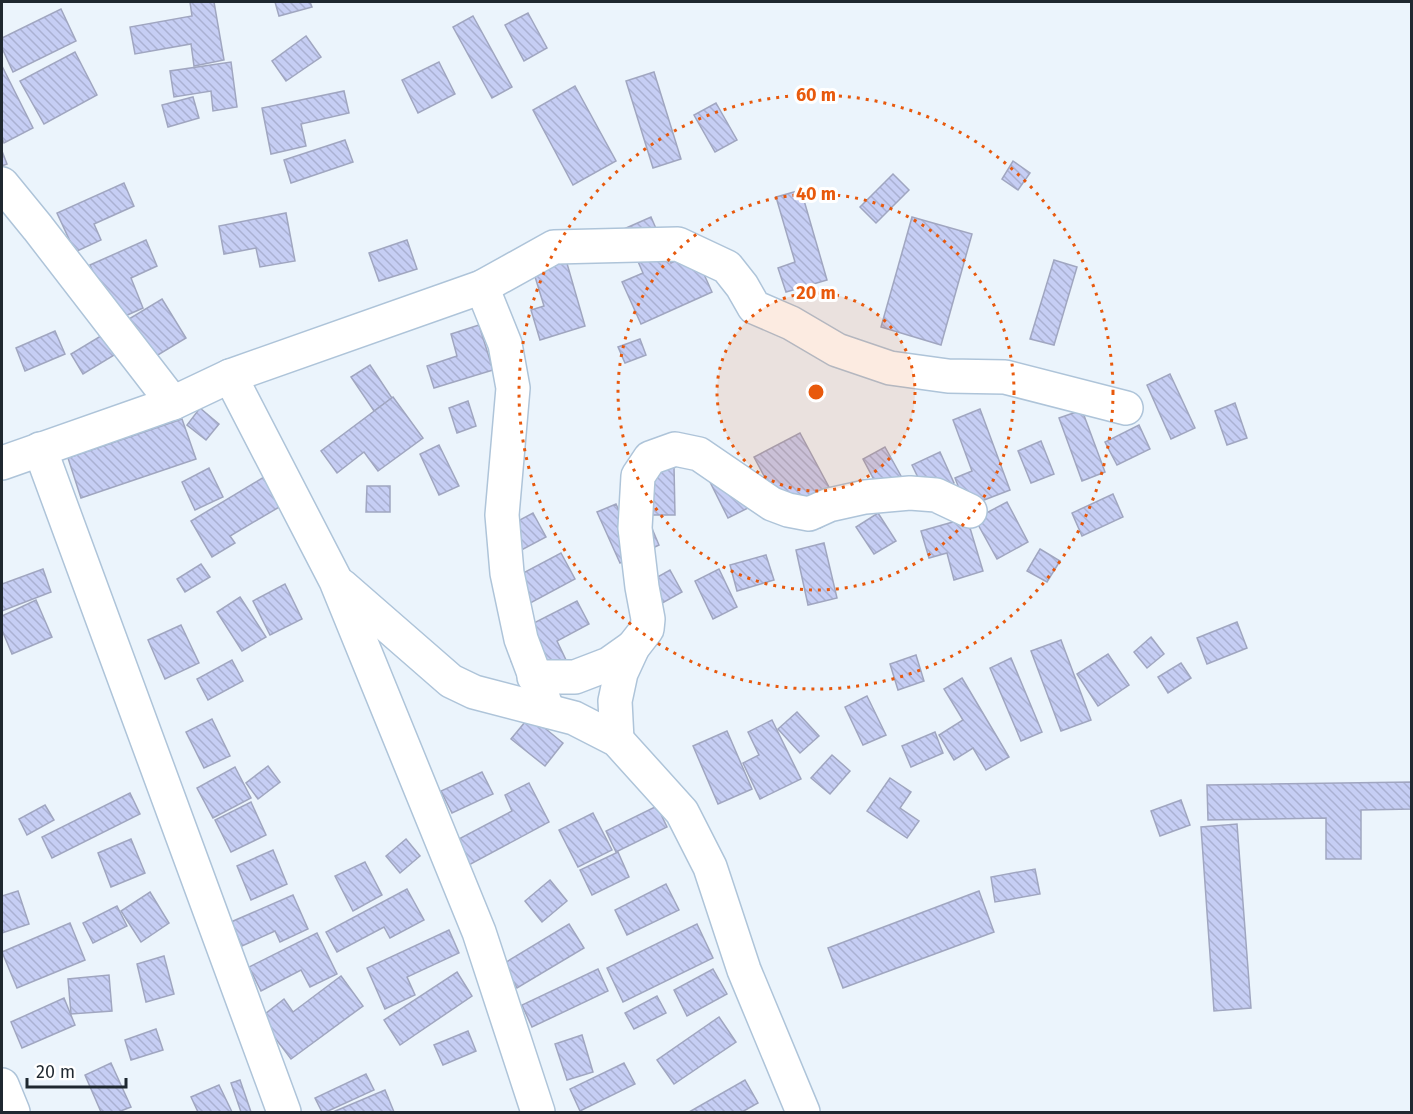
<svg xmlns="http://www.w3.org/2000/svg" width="1413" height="1114" viewBox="0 0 1413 1114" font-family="'Fira Sans',sans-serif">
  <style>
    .building { fill: url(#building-back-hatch); stroke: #a0a6c0; stroke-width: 1.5 }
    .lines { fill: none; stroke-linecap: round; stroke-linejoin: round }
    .street-casing { stroke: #aec4d9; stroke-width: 36 }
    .street { stroke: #fff; stroke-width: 33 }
    .ring { fill: none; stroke: #e8590c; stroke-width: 3; stroke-dasharray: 3 6 }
    .centre { fill: #e8590c; stroke: #fff; stroke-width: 3 }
    .ring-label { font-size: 18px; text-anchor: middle; font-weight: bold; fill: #e8590c; stroke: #fff; stroke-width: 6; stroke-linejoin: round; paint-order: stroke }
  </style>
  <defs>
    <pattern id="building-back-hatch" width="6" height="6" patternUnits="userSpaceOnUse" patternTransform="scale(1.5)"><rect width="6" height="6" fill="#c6cef4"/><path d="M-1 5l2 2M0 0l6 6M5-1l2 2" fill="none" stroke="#aab1d2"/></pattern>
  </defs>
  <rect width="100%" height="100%" fill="#ebf4fc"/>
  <!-- building -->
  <g class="building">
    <polygon points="190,2 214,2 224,60 194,66 191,44 135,54 130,27 192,16"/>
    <polygon points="275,2 310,2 312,7 279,16"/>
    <polygon points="61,9 76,41 13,72 2,48 2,38"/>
    <polygon points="528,13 547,48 524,61 505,25"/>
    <polygon points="473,16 512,87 492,98 453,27"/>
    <polygon points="306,36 321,57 286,81 272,61"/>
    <polygon points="75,52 97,95 44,124 20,81"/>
    <polygon points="231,62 237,107 213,111 211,91 174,97 170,71"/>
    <polygon points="439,62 455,94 418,113 402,80"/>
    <polygon points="2,66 33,128 4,143 2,138"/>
    <polygon points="654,72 681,159 653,168 626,81"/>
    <polygon points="575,86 616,161 573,185 533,110"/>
    <polygon points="344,91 349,113 301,124 306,146 271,154 262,108"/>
    <polygon points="193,97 199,118 168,127 162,105"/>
    <polygon points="716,103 737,140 715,152 694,115"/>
    <polygon points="345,140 353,162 291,183 284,160"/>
    <polygon points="2,151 7,164 2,166"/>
    <polygon points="1013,161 1030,173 1018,190 1002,179"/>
    <polygon points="893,174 909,190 876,223 860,207"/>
    <polygon points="124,183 134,206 94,224 101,240 75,252 57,213"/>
    <polygon points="801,190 827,280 786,292 778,268 795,262 776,197"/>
    <polygon points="286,213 295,261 260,267 256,248 224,254 219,226"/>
    <polygon points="651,217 671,263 694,252 712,292 641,324 622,282 643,273 624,229"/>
    <polygon points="912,217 972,234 941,345 881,327"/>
    <polygon points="146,240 157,266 131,278 143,308 114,321 90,265"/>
    <polygon points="407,240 417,269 379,281 369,253"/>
    <polygon points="562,246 585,326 540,340 531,310 544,306 529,257"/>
    <polygon points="1054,260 1077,267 1054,345 1030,339"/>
    <polygon points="162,299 186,338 148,361 137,341 83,374 71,354"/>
    <polygon points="479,325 493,370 434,388 427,366 457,356 451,334"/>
    <polygon points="55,331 65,354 25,371 16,348"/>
    <polygon points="640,339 646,355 625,363 618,347"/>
    <polygon points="370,365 392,398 374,411 351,377"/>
    <polygon points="1170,374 1195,428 1171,439 1147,385"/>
    <polygon points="393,397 423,438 378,471 364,452 337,473 321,451"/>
    <polygon points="468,401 476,426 457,433 449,408"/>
    <polygon points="1235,403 1247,438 1227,445 1215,411"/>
    <polygon points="200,408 219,424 206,440 187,425"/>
    <polygon points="980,409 1010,490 966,507 955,478 972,471 953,420"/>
    <polygon points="1082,410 1105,472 1082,481 1059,418"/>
    <polygon points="182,419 196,459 81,498 68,458"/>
    <polygon points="1139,425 1150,449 1117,465 1105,442"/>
    <polygon points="800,433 844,515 820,528 804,498 782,510 754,457"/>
    <polygon points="1041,441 1054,474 1031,483 1018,451"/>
    <polygon points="439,445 459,486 439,495 420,454"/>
    <polygon points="885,447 912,496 889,508 863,459"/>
    <polygon points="940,452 954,483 927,496 912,465"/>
    <polygon points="643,466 674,466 675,515 644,515"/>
    <polygon points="209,468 223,497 195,510 182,482"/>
    <polygon points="707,476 754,505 728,518"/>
    <polygon points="264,477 281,506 230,536 235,543 212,557 191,521"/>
    <polygon points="367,486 390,486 390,512 366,512"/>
    <polygon points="1113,494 1123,517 1082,536 1072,513"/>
    <polygon points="1007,502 1028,542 997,559 975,519"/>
    <polygon points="616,504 627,529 648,519 659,545 620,563 597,512"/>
    <polygon points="533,513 546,537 512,555 499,531"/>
    <polygon points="878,513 896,541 874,554 856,527"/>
    <polygon points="967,518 983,571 954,580 947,553 929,558 921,531"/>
    <polygon points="824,543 837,598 808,605 796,550"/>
    <polygon points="1040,549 1060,561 1047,582 1027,571"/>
    <polygon points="561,553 575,579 521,608 508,581"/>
    <polygon points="766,555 774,580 737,591 730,565"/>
    <polygon points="201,564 210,577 185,592 177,579"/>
    <polygon points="43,569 51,592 2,611 2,584"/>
    <polygon points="719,569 737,607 713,619 695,581"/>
    <polygon points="670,570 682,592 657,606 645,584"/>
    <polygon points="285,584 302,619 270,635 253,601"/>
    <polygon points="240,597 266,637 242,651 217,612"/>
    <polygon points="36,600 52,637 12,654 2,630 2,616"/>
    <polygon points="577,601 589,624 557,641 566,660 522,682 511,661 535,649 524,628"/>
    <polygon points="1237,622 1247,648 1207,664 1197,638"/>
    <polygon points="181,625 199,663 165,679 148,640"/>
    <polygon points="1151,637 1164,654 1147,668 1134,652"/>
    <polygon points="1061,640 1091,720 1061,731 1031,651"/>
    <polygon points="1108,654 1129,685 1098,706 1077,674"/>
    <polygon points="916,655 924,681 898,690 890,664"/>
    <polygon points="1011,658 1042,732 1021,741 990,668"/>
    <polygon points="232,660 243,681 208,700 197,679"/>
    <polygon points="1181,663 1191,678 1168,693 1158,677"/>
    <polygon points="962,678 1009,757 986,770 973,748 954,760 939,735 963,720 944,689"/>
    <polygon points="867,696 886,735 863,745 845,707"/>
    <polygon points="797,712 819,736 800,753 778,729"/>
    <polygon points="530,716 563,743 545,766 511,739"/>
    <polygon points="212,719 230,756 204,768 186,732"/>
    <polygon points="772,720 801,779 760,799 743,763 759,755 748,732"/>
    <polygon points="727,731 752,789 718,804 693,746"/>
    <polygon points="935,732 943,753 911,767 902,746"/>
    <polygon points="832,755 850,771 830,794 811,778"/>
    <polygon points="268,766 280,782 258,799 246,783"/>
    <polygon points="235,767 251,798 213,818 197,788"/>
    <polygon points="482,772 493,794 452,813 441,791"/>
    <polygon points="890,778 911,792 900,808 919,821 907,838 867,811"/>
    <polygon points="1412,782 1412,809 1361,810 1361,859 1326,859 1326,818 1208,820 1207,785"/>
    <polygon points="529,783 549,822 467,866 455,841 512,811 505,795"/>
    <polygon points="130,793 140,814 52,858 42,837"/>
    <polygon points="1181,800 1190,825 1160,836 1151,811"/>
    <polygon points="251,802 266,835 231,852 215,820"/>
    <polygon points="45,805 54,820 27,835 19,819"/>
    <polygon points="657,806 667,827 616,852 606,831"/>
    <polygon points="593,813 612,850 578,867 559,830"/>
    <polygon points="1237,824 1251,1008 1214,1011 1201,827"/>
    <polygon points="131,839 145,873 111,887 98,853"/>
    <polygon points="406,839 420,856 400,873 386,856"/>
    <polygon points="273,850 287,884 251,900 237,866"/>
    <polygon points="618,852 629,877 592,895 580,870"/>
    <polygon points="365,862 382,895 353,911 335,876"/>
    <polygon points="1035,869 1040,894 995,902 991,877"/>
    <polygon points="550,880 567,901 542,922 525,901"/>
    <polygon points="666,884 679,910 627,935 615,910"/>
    <polygon points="407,889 424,920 390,938 384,927 337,952 326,932"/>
    <polygon points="18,891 29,924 2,933 2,896"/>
    <polygon points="979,891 994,932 843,988 828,948"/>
    <polygon points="150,892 169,923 141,942 121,911"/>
    <polygon points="293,895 308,929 280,942 275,931 242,946 231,922"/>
    <polygon points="117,906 127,926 93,943 83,923"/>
    <polygon points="70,923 85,960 17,988 2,952"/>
    <polygon points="569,924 584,948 517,988 503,964"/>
    <polygon points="697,924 713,958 623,1002 607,968"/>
    <polygon points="449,930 459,953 407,977 415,995 385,1009 367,968"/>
    <polygon points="317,933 337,974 310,987 301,970 261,991 249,967"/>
    <polygon points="164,956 174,994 146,1002 137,964"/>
    <polygon points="598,969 608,991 532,1027 522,1005"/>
    <polygon points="713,969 727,994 687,1016 674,990"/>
    <polygon points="457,972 472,996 400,1045 384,1020"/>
    <polygon points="109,975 112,1011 71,1014 68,979"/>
    <polygon points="341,976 363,1006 291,1059 260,1018 284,999 293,1012"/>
    <polygon points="657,996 666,1013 634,1029 625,1013"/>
    <polygon points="64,998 75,1025 22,1048 11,1022"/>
    <polygon points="719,1017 736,1042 674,1084 657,1060"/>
    <polygon points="156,1029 163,1050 131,1060 125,1040"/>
    <polygon points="468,1031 476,1051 443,1065 434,1045"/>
    <polygon points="582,1035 593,1072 567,1080 555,1044"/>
    <polygon points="111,1063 131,1107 118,1112 101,1112 85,1075"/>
    <polygon points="624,1063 635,1084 580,1111 570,1089"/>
    <polygon points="366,1074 374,1090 326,1112 322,1112 315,1098"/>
    <polygon points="240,1080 251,1112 241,1112 231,1083"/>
    <polygon points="745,1080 758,1103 742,1112 689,1112"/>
    <polygon points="219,1085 232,1112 198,1112 191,1097"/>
    <polygon points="385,1090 394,1112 333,1112"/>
  </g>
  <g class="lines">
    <!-- street casing -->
    <g class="street-casing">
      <g id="street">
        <polyline points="2,184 38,228 173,403"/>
        <polyline points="482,287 505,344 513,388 502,515 507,573 521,639 548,711"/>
        <polyline points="230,376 336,581 479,932 538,1112"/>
        <polyline points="40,449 284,1112"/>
        <polyline points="2,463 173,403 230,376 482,287 554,247 678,244 727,267 742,286 754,307 791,323 837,350 890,368 948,376 1005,377 1126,408"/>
        <polyline points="342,586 451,681 474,692 574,718 617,740 682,812 710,867 744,970 803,1112"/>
        <polyline points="534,677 575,677 609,664 633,647"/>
        <polyline points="617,740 615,701 621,673 633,647 647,629 648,619 642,587 635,528 638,476 650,458 675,449 699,454 772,504 788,510 809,514 829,505 865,497 910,493 936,495 970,511"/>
        <polyline points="2,1085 13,1112"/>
      </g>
    </g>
    <!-- street -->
    <use href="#street" class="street"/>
  </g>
  <!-- distance rings -->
  <circle cx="816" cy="392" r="99" fill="#e8590c" fill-opacity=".12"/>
  <g class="ring">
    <circle cx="816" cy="392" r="99"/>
    <circle cx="816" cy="392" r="198"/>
    <circle cx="816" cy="392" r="297"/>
  </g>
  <circle cx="816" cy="392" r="9" class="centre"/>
  <g class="ring-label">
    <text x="816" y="101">60 m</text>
    <text x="816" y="200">40 m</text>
    <text x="816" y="299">20 m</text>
  </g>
  <!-- border -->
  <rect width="1413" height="1114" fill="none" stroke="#1f2830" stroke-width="6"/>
  <!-- scale -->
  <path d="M27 1078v9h99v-9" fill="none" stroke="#1f2830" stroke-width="3"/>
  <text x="36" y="1078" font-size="18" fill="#1f2830" stroke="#ffffff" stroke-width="4.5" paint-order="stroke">20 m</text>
</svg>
